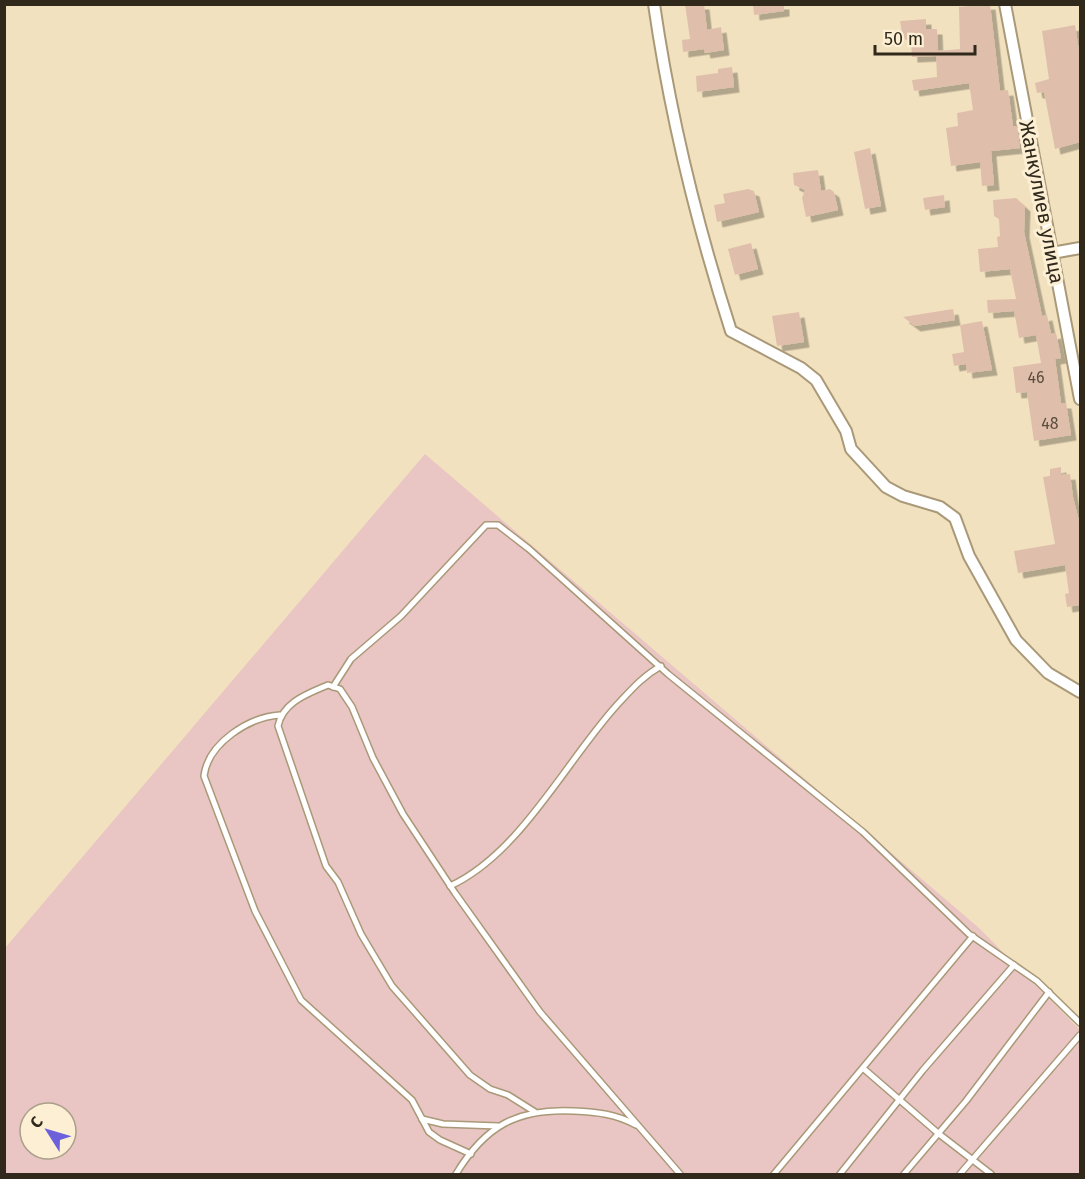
<svg xmlns="http://www.w3.org/2000/svg" width="1085" height="1179" viewBox="0 0 1085 1179" font-family="'Fira Sans',sans-serif">
  <style>
    .green { fill: #e9c5c4; fill-rule: evenodd }
    .building { fill: #dfbfac; filter: url(#shadow) }
    .lines { fill: none; stroke-linecap: round; stroke-linejoin: round }
    .service-casing { stroke: #a99978; stroke-width: 8 }
    .minor-casing { stroke: #a99978; stroke-width: 14 }
    .service { stroke: #fff; stroke-width: 5 }
    .minor { stroke: #fff; stroke-width: 10 }
    .labels { text-anchor: middle; stroke-width: 6; stroke-linejoin: round; paint-order: stroke }
    .number-label { font-size: 16px; fill: #5b4e3f }
    .street-label { font-size: 20px; fill: #2f281b; stroke: #fcefd3 }
  </style>
  <defs>
    <filter id="shadow"><feDropShadow dx="5.5" dy="5.5" stdDeviation="0" flood-color="#0004"/></filter>
  </defs>
  <rect width="100%" height="100%" fill="#f2e1be"/>
  <!-- green -->
  <path class="green" d="M425,454L979,928L1080,1030V1174H5V948ZM30,1113H66V1149H30Z"/>
  <!-- building -->
  <g class="building">
    <polygon points="685,4 704,4 707,30 721,27 724,50 705,53 704,49 683,52 682,40 690,39"/>
    <polygon points="753,4 784,4 784,11 754,15"/>
    <polygon points="990,4 1000,91 1008,90 1013,126 1017,126 1020,148 991,151 994,185 982,186 980,162 951,166 946,128 958,126 957,113 973,110 969,83 914,91 912,80 937,77 936,56 912,57 911,41 903,39 900,21 926,19 926,29 937,29 938,51 960,49 959,7"/>
    <polygon points="1075,25 1080,58 1080,142 1055,149 1044,92 1037,93 1035,83 1049,79 1042,31"/>
    <polygon points="732,67 734,87 697,92 696,76 718,73 718,69"/>
    <polygon points="870,148 881,206 865,209 854,152"/>
    <polygon points="818,170 821,191 830,189 834,192 838,210 806,217 802,198 805,190 794,185 793,173"/>
    <polygon points="748,189 754,191 759,212 717,222 714,205 725,203 723,194"/>
    <polygon points="944,195 945,207 925,210 923,198"/>
    <polygon points="1016,198 1025,206 1024,232 1042,316 1047,315 1051,334 1056,333 1061,358 1055,359 1061,403 1066,403 1071,435 1034,441 1027,392 1016,393 1013,367 1041,363 1036,335 1019,338 1014,311 988,313 987,300 1016,299 1010,269 980,272 978,249 998,247 997,237 1000,236 999,219 994,216 993,200"/>
    <polygon points="751,243 758,269 735,275 728,249"/>
    <polygon points="953,309 955,320 915,326 903,317"/>
    <polygon points="799,312 804,342 777,346 772,316"/>
    <polygon points="982,321 992,370 967,373 966,364 954,366 952,354 964,352 960,325"/>
    <polygon points="1061,467 1061,475 1070,474 1073,497 1080,525 1080,605 1067,607 1065,594 1069,593 1065,565 1018,573 1014,551 1055,544 1043,477 1050,476 1050,469"/>
  </g>
  <g class="lines">
    <!-- service casing -->
    <g class="service-casing">
      <g id="service">
        <polyline points="333,687 351,659 401,616 486,525 498,525 529,549 668,674 863,832 969,934 1037,981 1080,1023"/>
        <path d="M280,715C249,717 208,743 204,776L255,911L301,1000L412,1100L429,1132L440,1140L471,1154"/>
        <path d="M450,886C520,854 566,761 617,705C631,690 643,676 661,666"/>
        <polyline points="864,1069 939,1134 991,1174"/>
        <path d="M535,1112L508,1095L490,1089L470,1075L392,986L361,934L338,882L326,866L278,726C283,702 307,694 328,685L340,689L352,707L373,758L403,814L455,893L540,1012L680,1174"/>
        <polyline points="422,1119 443,1124 498,1126"/>
        <path d="M456,1174C485,1126 517,1108 574,1111C597,1112 616,1114 636,1125"/>
        <polyline points="774,1174 973,936"/>
        <polyline points="840,1174 923,1070 1014,965"/>
        <polyline points="904,1174 966,1101 1049,992"/>
        <polyline points="960,1174 1080,1035"/>
      </g>
    </g>
    <!-- minor casing -->
    <g class="minor-casing">
      <g id="minor">
        <path d="M654,4C670,115 697,225 731,331L801,368L816,380L846,431L851,449L886,487L903,496L940,507L955,518L969,556L1016,640L1048,673L1080,692"/>
        <polyline points="1005,4 1080,399"/>
        <polyline points="1052,253 1080,248"/>
      </g>
    </g>
    <!-- service -->
    <use href="#service" class="service"/>
    <!-- minor -->
    <use href="#minor" class="minor"/>
  </g>
  <g class="labels">
    <!-- number labels -->
    <g class="number-label">
      <text x="1036" y="383">46</text>
      <text x="1050" y="429">48</text>
    </g>
    <!-- street labels -->
    <g class="street-label">
      <text transform="translate(1042 202) rotate(79)" y="7">Жанкулиев улица</text>
    </g>
  </g>
  <!-- border -->
  <rect width="1085" height="1179" fill="none" stroke="#2f281b" stroke-width="12"/>
  <!-- north arrow -->
  <g transform="translate(48 1131) rotate(307)"><circle r="28" fill="#fcefd3" stroke="#aa9f89" stroke-width="1.5"/>
  <path d="M0-4.5L10 22L0 15L-10 22Z" fill="#6c61db"/>
  <text y="-9" font-size="16" font-weight="bold" text-anchor="middle" fill="#2f281b">С</text>
  </g>
  <!-- scale -->
  <path d="M875 45v9h100v-9" fill="none" stroke="#2f281b" stroke-width="3"/>
  <text x="884" y="45" font-size="18" fill="#2f281b" stroke="#fcefd3" stroke-width="4.5" paint-order="stroke">50 m</text>
</svg>
